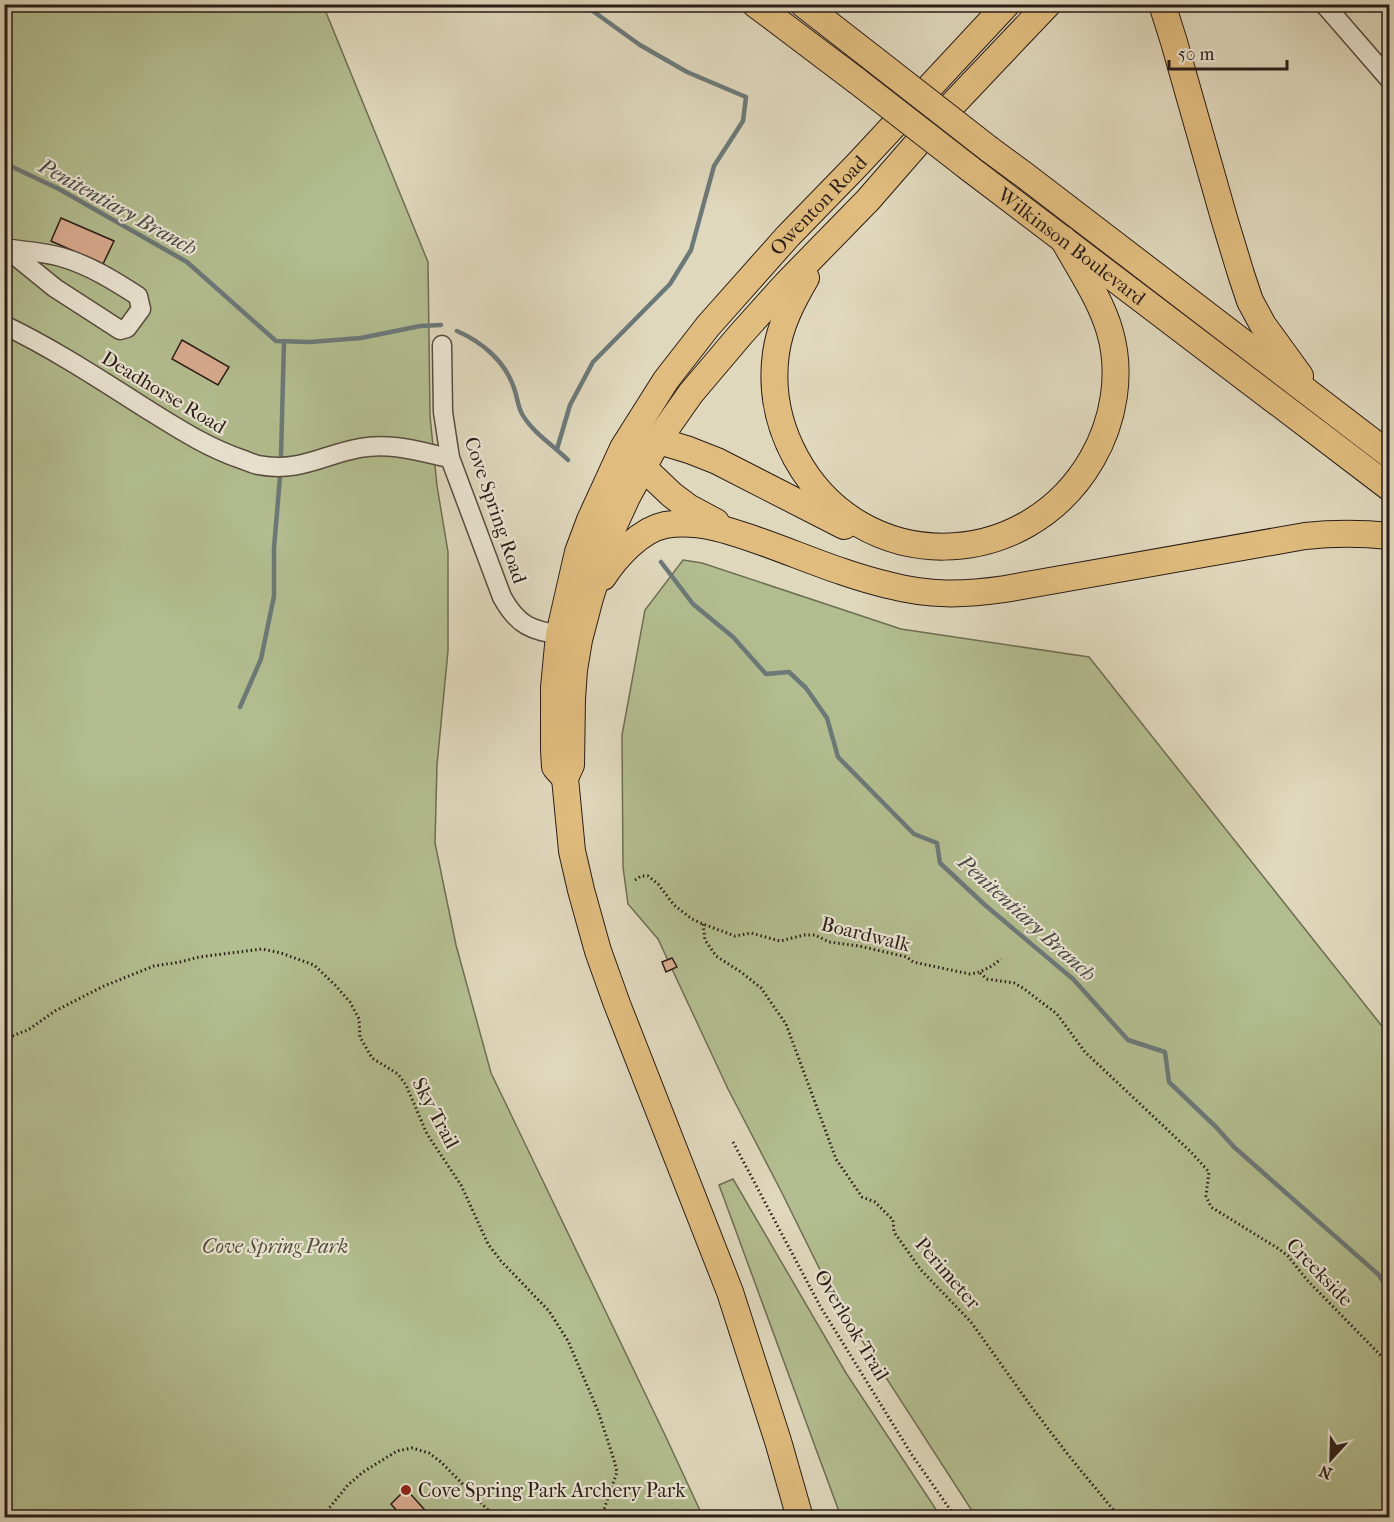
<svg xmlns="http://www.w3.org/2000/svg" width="1394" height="1522" viewBox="0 0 1394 1522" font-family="'IM FELL French Canon',serif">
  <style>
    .green { fill: #b3be90; stroke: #6e6e54; stroke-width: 1.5 }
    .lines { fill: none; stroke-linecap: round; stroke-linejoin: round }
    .stream { stroke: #6c7979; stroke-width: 4.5 }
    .building { fill: #daac90; stroke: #2a1d17; stroke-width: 1.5 }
    .minor-casing { stroke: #584c40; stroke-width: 21 }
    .highway-casing { stroke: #2a1d17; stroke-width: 28 }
    .path { stroke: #2a1d17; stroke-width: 3; stroke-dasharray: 1.5 3; stroke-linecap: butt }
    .minor { stroke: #ebe6d4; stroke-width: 18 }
    .highway { stroke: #e0bc7e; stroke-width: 26 }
    .highway-bridge-casing { stroke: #2a1d17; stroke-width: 28; stroke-linecap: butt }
    .highway-bridge { stroke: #e0bc7e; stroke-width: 26 }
    .poi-dot { fill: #8f2418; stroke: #ebe6d4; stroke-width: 2 }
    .labels { text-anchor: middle; stroke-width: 4.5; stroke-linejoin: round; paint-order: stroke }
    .street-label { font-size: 20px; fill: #2a1d17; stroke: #ebe6d4 }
    .park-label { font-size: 20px; font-style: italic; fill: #534d3b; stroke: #ebe6d4 }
    .poi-label { font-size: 20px; fill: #2a1d17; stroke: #ebe6d4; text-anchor: start }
    .water-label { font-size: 21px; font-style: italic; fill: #4b4b48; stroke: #ebe6d4 }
  </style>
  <rect width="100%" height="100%" fill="#e0d8bd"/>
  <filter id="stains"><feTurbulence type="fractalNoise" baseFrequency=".00333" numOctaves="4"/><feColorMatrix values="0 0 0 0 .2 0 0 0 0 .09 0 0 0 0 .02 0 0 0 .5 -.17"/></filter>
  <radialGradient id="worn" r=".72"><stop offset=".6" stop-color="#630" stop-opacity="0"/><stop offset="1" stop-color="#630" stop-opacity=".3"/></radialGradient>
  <!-- green -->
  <g class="green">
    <polygon points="5,5 323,5 428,262 430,416 437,486 448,552 448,651 437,765 435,843 456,945 491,1073 665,1435 703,1517 5,1518"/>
    <polygon points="683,560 702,563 901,629 1089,657 1389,1035 1389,1517 976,1517 832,1294 780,1189 728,1089 658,939 628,904 623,867 622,735 645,610"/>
    <polygon points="733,1179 846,1373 941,1517 841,1517 719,1185"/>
  </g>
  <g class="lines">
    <!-- stream -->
    <g class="stream">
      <polyline points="4,163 59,189 187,262 276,341 310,342 361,338 420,326 441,325"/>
      <path d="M457,331C482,342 505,361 514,388C517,396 518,407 522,414C533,433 553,445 568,460"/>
      <polyline points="557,449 570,405 593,362 670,284 691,250 714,166 743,121 746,97 687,72 640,45 583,4"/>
      <polyline points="281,456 284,341"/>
      <polyline points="661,562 693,604 733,637 766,674 789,672 806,688 827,718 838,757 914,834 937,843 940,863 985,905 1073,979 1128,1040 1165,1052 1169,1082 1216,1127 1234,1147 1379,1275 1390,1292"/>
      <polyline points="240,707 261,659 274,596 274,548 280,477"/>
    </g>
  </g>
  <!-- building -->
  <g class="building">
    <polygon points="61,218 114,241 103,264 51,241"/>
    <polygon points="182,340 229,367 218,385 172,359"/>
    <polygon points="672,958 677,967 666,972 662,962"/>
    <polygon points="406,1489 432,1518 403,1518 391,1504"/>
  </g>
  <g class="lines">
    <!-- minor casing -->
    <g class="minor-casing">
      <g id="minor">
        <polyline points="1324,4 1390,80"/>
        <path d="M4,248C23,251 43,252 61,257C89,265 113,280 138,296L141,309L127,328L120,330L55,288L7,249"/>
        <path d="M4,325C56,350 104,382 153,413C182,431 209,448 241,459C247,461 253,464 258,465C299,473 322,455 360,448C390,442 421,452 450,458"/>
        <path d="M442,345L443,412L450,458L502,597C520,630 535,630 569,637"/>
      </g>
    </g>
    <!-- highway casing -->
    <g class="highway-casing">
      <g id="highway">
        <polyline points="755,4 857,81"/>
        <polyline points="803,4 875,60"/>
        <polyline points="1162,4 1174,42 1224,218 1241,274 1250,301 1263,325 1300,376"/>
        <polyline points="989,149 1023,174 1390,455"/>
        <path id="s1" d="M969,168L1390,488"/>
        <path d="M806,278C792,302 780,325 776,353C771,389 778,425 796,458C861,577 1025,575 1092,459C1114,421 1122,374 1110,332C1101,300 1079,268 1063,239"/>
        <polyline points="643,436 689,450 717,461 844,526"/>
        <polyline points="632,457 672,495 688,507 716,522"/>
        <path d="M603,577C616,557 640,530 665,525C698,519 731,531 762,542C804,557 845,575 888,585C930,596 963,595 1005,589L1305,536C1333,533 1361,533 1390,536"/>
        <path id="s2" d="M565,778L555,767L554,749V687L559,635L578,552L590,520L623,448L666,380L708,326L788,236L857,165L1007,4"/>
        <polyline points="800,1518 778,1441 730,1292 617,1004 598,951 581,890 572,851 565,778 571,765 572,699 574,670 579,640 590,598 611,532 627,497 658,440 691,393 741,334 786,284 868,200 936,122 1048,4"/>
      </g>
    </g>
    <!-- path -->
    <g class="path">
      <path d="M635,880L641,876H648L658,884L674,905L692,919L703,924L735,936L751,933L780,941L804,935H815L829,942L859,946L907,957L913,962L970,974C983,972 991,967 1001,959"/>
      <polyline points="703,924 705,940 716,956 741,972 761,988 786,1024 836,1159 862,1197 875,1202 893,1220 894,1232 921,1270 971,1322 1033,1409 1069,1456 1120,1518"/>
      <polyline points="980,973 987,979 1014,983 1023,988 1057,1014 1085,1052 1191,1152 1209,1172 1206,1196 1211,1207 1279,1249 1288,1256 1307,1280 1390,1365"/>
      <polyline points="4,1039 28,1030 55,1011 104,986 154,966 180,962 199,957 262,949 281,953 314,965 335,985 350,1002 359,1019 360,1037 372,1058 398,1074 406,1085 427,1134 461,1185 488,1244 501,1261 549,1311 568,1341 598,1411 614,1460 617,1472 601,1518"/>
      <polyline points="733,1142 820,1306 912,1455 956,1518"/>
      <polyline points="321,1518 348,1485 363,1472 397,1451 412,1448 429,1453 441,1462 496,1518"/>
    </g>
    <!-- minor -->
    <use href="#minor" class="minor"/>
    <!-- highway -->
    <use href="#highway" class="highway"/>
    <!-- highway-bridge casing -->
    <g class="highway-bridge-casing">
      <g id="highway-bridge">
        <polyline points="875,60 989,149"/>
        <polyline points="857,81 969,168"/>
      </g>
    </g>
    <!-- highway-bridge -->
    <use href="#highway-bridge" class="highway-bridge"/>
  </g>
  <!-- markers -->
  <circle class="poi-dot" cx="406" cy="1490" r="6"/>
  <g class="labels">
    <!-- street labels -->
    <g class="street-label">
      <text dy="7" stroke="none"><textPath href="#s2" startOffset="658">Owenton Road</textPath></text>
      <text dy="7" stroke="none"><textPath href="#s1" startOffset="129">Wilkinson Boulevard</textPath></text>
      <text transform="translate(164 392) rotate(31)" y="7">Deadhorse Road</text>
      <text transform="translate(496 510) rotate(71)" y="7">Cove Spring Road</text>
      <text transform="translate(866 934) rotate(14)" y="7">Boardwalk</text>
      <text transform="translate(436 1113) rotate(62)" y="7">Sky Trail</text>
      <text transform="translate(1320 1272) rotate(46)" y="7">Creekside</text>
      <text transform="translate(948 1273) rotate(49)" y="7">Perimeter</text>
      <text transform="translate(852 1325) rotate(59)" y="7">Overlook Trail</text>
    </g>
    <!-- park labels -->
    <g class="park-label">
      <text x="275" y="1253">Cove Spring Park</text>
    </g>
    <!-- poi labels -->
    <g class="poi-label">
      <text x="418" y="1497">Cove Spring Park Archery Park</text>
    </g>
    <!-- water labels -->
    <g class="water-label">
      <text transform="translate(118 207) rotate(29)" y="7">Penitentiary Branch</text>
      <text transform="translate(1027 918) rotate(42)" y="7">Penitentiary Branch</text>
    </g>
  </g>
  <!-- margin -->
  <rect width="1394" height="1522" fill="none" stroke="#e0d8bd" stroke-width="24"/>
  <rect x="6" y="6" width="1382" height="1510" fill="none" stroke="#2a1d17" stroke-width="3"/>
  <rect x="12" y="12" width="1370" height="1498" fill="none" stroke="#2a1d17" stroke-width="1.5"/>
  <!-- north arrow -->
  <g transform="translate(1331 1459) rotate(202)" stroke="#ebe6d4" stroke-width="4.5" paint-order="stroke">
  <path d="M0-4.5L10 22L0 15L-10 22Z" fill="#2a1d17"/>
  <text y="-9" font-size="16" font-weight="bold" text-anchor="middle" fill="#2a1d17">N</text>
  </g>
  <!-- scale -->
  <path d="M1169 60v9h118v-9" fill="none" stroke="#2a1d17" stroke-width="3"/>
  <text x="1178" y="60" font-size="18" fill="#2a1d17" stroke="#ebe6d4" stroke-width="4.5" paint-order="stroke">50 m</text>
  <rect width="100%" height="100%" filter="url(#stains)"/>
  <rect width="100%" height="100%" fill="url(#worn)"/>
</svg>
